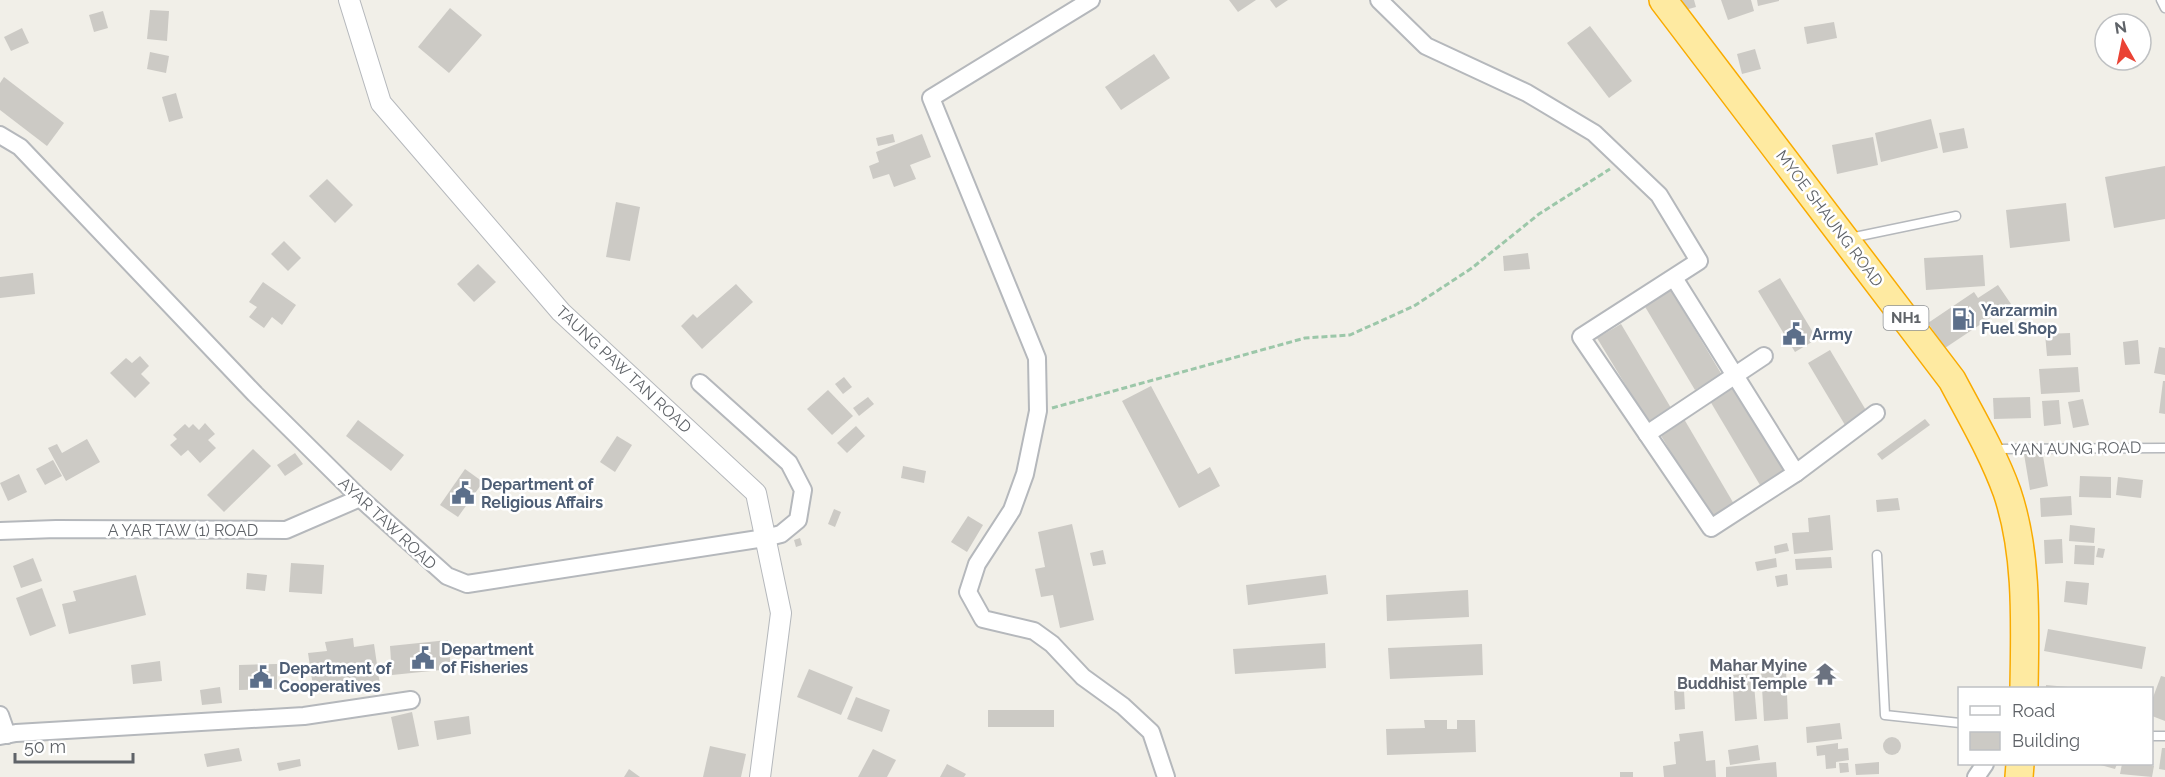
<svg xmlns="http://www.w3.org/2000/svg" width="2165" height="777" viewBox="0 0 2165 777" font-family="Raleway,sans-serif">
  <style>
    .building { fill: #cccac5 }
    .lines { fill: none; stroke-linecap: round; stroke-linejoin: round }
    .service-casing { stroke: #b5b8bc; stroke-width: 11 }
    .minor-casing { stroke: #b5b8bc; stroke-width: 20 }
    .tertiary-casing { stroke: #b5b8bc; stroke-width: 22 }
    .trunk-casing { stroke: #f9ab00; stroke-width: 30 }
    .path { stroke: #9cc7a9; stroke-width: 3; stroke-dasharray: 6 3; stroke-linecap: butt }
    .service { stroke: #fff; stroke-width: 8 }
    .minor { stroke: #fff; stroke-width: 16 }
    .tertiary { stroke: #fff; stroke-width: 20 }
    .trunk { stroke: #feeaa1; stroke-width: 27 }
    .labels { text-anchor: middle; stroke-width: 5; stroke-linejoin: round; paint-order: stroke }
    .shield { fill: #fff; stroke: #8f9295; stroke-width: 1.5 }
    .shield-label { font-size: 15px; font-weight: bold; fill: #5f6368 }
    .street-label { font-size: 16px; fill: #5f6368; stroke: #fff }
    .service-label { font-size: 16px; font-weight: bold; fill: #4e5e75; stroke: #fff; text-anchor: start }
    .worship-label { font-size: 16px; font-weight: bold; fill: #5b616d; stroke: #fff; text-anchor: end }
  </style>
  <rect width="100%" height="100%" fill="#f1efe8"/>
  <!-- building -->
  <g class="building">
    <polygon points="1229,0 1256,0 1238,12"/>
    <polygon points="1270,0 1288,0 1276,8"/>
    <polygon points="1682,0 1694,0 1696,7 1685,10"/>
    <polygon points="1721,0 1751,0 1754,11 1728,20"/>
    <polygon points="1757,0 1779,0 1779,1 1758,6"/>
    <polygon points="450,8 482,35 449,73 418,47"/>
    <polygon points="150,10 169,11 167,41 147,39"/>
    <polygon points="103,11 108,28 94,32 89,15"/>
    <polygon points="1834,22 1837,38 1807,44 1804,27"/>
    <polygon points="1590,26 1632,81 1609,98 1567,43"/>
    <polygon points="22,28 29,43 11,51 4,37"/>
    <polygon points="1755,49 1761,69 1742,74 1737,54"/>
    <polygon points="150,52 169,56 166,73 147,69"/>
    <polygon points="1154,54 1170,78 1121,110 1105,87"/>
    <polygon points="4,77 64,123 47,146 0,110 0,83"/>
    <polygon points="176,93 183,118 169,122 162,97"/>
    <polygon points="1931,119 1938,148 1881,162 1875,133"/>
    <polygon points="1964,128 1968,148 1943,153 1939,133"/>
    <polygon points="893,134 895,142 878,146 876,138"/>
    <polygon points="922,134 931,157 910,165 916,179 894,187 889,174 873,179 869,166 879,162 876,152"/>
    <polygon points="1873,137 1878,165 1837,174 1832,145"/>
    <polygon points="2165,166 2165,219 2114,228 2105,177"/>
    <polygon points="327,179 353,205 335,223 309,196"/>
    <polygon points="616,202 640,207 630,261 606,257"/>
    <polygon points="2066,203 2070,241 2010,248 2006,210"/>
    <polygon points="284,241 301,258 288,271 271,254"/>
    <polygon points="1528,253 1530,269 1504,271 1503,256"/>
    <polygon points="1983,255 1985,286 1926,290 1924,258"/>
    <polygon points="478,264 496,282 474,302 457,284"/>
    <polygon points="33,273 35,294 0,298 0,277"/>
    <polygon points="1780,278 1817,339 1795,352 1758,291"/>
    <polygon points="263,282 296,305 282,325 272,317 264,328 249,317 257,307 249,302"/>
    <polygon points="736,284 753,302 702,349 681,326 693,314 697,318"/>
    <polygon points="1998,285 2011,304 1945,348 1928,323 1974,292 1978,298"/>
    <polygon points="1671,290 1722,375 1695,390 1644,305"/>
    <polygon points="1621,324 1671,408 1648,422 1597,338"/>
    <polygon points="2070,333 2071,355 2047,356 2045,334"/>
    <polygon points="2138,340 2140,364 2125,365 2123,342"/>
    <polygon points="2159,347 2165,348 2165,375 2154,373"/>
    <polygon points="1830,350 1867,412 1845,425 1808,363"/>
    <polygon points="140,356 149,366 141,374 150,383 135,398 110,373 126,358 132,363"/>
    <polygon points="2078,367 2080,392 2041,394 2039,369"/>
    <polygon points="844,377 852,387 843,394 835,384"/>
    <polygon points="2163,381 2165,381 2165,414 2159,413"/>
    <polygon points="1151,386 1198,474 1210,467 1220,486 1179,508 1122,401"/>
    <polygon points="1734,387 1784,471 1760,485 1710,401"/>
    <polygon points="828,390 853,416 832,435 807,409"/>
    <polygon points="868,397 874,404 859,416 853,408"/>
    <polygon points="2030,397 2031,418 1994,419 1993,398"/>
    <polygon points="2083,399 2089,425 2073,428 2068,402"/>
    <polygon points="2059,400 2061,424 2044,426 2042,401"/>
    <polygon points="1684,419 1734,504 1710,518 1660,434"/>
    <polygon points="1925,419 1930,425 1882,460 1877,454"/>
    <polygon points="358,420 404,455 391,471 346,436"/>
    <polygon points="205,423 215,434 208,440 216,448 200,463 188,450 181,456 170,445 177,439 173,435 185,424 189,428 193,424 199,430"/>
    <polygon points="856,426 865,436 847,453 837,443"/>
    <polygon points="617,436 632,445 615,472 600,462"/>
    <polygon points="87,439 100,462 66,481 48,448 57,444 62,453"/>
    <polygon points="253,449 271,466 224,512 207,495"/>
    <polygon points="2042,450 2048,486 2030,490 2024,454"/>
    <polygon points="295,453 303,464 285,476 277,465"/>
    <polygon points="53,460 62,476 45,485 36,469"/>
    <polygon points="903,466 926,471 924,483 901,478"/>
    <polygon points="465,469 483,482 458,517 440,505"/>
    <polygon points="19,474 27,492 8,501 0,483"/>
    <polygon points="2080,476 2111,477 2111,498 2079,497"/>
    <polygon points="2118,477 2143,480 2141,498 2116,495"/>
    <polygon points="2071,496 2072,515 2041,517 2040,498"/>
    <polygon points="1898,498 1900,510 1877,512 1876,500"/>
    <polygon points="834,509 841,512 835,527 828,524"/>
    <polygon points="1830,515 1833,550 1794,554 1792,533 1809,532 1808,518"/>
    <polygon points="968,516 983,525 967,552 951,542"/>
    <polygon points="1072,524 1094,620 1060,628 1053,595 1041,597 1035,569 1045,567 1038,532"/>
    <polygon points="2070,525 2095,528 2094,543 2069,541"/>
    <polygon points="800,538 802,545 796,547 794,540"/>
    <polygon points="2062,539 2063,563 2045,564 2044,540"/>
    <polygon points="1787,543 1789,551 1775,554 1774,546"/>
    <polygon points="2075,545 2095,546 2094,565 2074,564"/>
    <polygon points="2098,548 2105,549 2103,558 2096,557"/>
    <polygon points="1103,550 1106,564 1093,566 1090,553"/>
    <polygon points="1831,557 1832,568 1796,570 1795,559"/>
    <polygon points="33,558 42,581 21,588 13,566"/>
    <polygon points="1776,558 1777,567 1757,571 1755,562"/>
    <polygon points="291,563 324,565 322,594 289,592"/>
    <polygon points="247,573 267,575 265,591 246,589"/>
    <polygon points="1787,574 1788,585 1777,587 1775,576"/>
    <polygon points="136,575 146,615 69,634 62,604 76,601 73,591"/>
    <polygon points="1326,575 1328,594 1248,605 1246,585"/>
    <polygon points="2066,581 2089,583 2087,605 2064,602"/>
    <polygon points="42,588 56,626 30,636 16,598"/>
    <polygon points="1468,590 1469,617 1387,621 1386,595"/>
    <polygon points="2048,629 2146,647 2142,669 2044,651"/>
    <polygon points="353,638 354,647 374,644 380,685 314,693 308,653 327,651 325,642"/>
    <polygon points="448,640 451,669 392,675 390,646"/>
    <polygon points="1325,643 1326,668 1235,674 1233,649"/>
    <polygon points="1482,644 1483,675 1390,679 1388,648"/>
    <polygon points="160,661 162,681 133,684 131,665"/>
    <polygon points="277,664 277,689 239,690 239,665"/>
    <polygon points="809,669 853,687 841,715 797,697"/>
    <polygon points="1786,670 1788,719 1764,721 1761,671"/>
    <polygon points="1753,673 1757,719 1735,721 1732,675"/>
    <polygon points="2161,676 2165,677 2165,721 2152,716 2152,700"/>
    <polygon points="2046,685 2068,687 2068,688 2046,688"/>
    <polygon points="220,687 222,703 202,705 200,690"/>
    <polygon points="1684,690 1685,709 1675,710 1674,691"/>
    <polygon points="856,697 890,710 882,732 847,719"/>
    <rect x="988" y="710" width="66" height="17"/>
    <polygon points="412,712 419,746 398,750 391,717"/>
    <polygon points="469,716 471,734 437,740 434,721"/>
    <polygon points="1424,720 1447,720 1447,729 1457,729 1457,720 1475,720 1476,752 1387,755 1386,729 1425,728"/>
    <polygon points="1840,723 1842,739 1807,743 1806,727"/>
    <polygon points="1703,731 1706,761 1715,760 1716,777 1664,777 1663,766 1676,764 1674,742 1680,741 1679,734"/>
    <circle cx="1892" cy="746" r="9"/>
    <polygon points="1838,743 1838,749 1848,748 1849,760 1836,762 1836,768 1826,769 1825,755 1817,756 1816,746"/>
    <polygon points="1758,745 1760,760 1730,765 1728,750"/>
    <polygon points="710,746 746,754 741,777 703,777"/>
    <polygon points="239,748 242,761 207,767 204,754"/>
    <polygon points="2162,748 2165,748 2165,770 2159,769"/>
    <polygon points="873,749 896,760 887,777 858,777"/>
    <polygon points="300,759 301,766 279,771 277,763"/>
    <polygon points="1776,762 1777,777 1726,777 1726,767"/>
    <polygon points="1879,762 1879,774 1856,775 1855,764"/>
    <polygon points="1839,763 1848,763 1849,772 1840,773"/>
    <polygon points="947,764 966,774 964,777 940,777"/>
    <polygon points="2097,764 2117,764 2115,769"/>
    <polygon points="2122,764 2145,764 2154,766 2152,777 2120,774"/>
    <polygon points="629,769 640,777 624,777"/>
    <rect x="1620" y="772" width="13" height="5"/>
  </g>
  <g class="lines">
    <!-- service casing -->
    <g class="service-casing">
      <g id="service">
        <polyline points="2161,0 2165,8"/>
        <polyline points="1850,238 1956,216"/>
        <polyline points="1994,449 2165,448"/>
        <polyline points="1877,555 1885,715 1960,723"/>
        <polyline points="2152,736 2165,736"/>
      </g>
    </g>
    <!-- minor casing -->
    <g class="minor-casing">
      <g id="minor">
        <polyline points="1091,0 931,98 1037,358 1038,411 1025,474 1012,510 977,564 968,592 983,619 1034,631 1052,644 1083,677 1123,706 1151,732 1166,777"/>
        <polyline points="1379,0 1426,46 1527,93 1594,133 1659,195 1699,261 1581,337 1711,528 1796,473 1876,413"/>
        <polyline points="0,135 20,147 255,394 360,498 447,576 467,584 765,538 781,534 798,520 803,490 789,463 700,383"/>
        <polyline points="1674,278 1796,473"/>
        <polyline points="1647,434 1764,356"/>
        <polyline points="0,531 56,529 286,530 360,498"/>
        <polyline points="0,715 7,735"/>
        <polyline points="0,736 16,733 304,716 411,700"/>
        <polyline points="1976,777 1985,764"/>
      </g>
    </g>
    <!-- tertiary casing -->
    <g class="tertiary-casing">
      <polyline id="tertiary" points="349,0 381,103 561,312 756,493 781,613 760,777"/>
    </g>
    <!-- trunk casing -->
    <g class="trunk-casing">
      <g id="trunk">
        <path d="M1663,0L1952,380C1971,416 1993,453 2007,492C2028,554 2025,624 2024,688"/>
        <polyline points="2019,777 2020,764"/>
      </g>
    </g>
    <!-- path -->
    <polyline class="path" points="1052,408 1305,338 1350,335 1414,306 1472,268 1539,214 1610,169"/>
    <!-- service -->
    <use href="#service" class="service"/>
    <!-- minor -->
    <use href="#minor" class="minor"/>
    <!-- tertiary -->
    <use href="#tertiary" class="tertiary"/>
    <!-- trunk -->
    <use href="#trunk" class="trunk"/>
  </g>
  <!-- icons -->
  <defs>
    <g id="fuel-bare" transform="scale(1.8)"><path d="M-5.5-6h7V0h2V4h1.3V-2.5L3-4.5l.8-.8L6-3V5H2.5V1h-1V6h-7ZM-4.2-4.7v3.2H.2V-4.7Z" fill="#5c6f8a" stroke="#fff" stroke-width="2.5" paint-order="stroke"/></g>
    <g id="civic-bare" transform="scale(1.8)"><path d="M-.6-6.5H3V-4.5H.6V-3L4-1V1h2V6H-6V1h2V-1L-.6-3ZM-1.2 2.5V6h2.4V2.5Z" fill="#5c6f8a" stroke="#fff" stroke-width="2.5" paint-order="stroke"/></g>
    <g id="temple-bare" transform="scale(1.8)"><path d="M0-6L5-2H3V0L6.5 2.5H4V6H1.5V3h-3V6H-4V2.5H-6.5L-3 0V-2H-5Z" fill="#6b7280" stroke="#fff" stroke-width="2.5" paint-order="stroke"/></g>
  </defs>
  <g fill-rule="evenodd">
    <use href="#fuel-bare" x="1963" y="319"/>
    <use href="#civic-bare" x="1794" y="334"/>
    <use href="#civic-bare" x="463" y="493"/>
    <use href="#civic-bare" x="423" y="658"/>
    <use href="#temple-bare" x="1825" y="674"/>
    <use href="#civic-bare" x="261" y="677"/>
  </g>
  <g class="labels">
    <!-- shield labels -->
    <rect class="shield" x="1883.5" y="306" width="45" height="24" rx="4.5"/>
    <g class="shield-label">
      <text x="1906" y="323">NH1</text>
    </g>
    <!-- street labels -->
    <g class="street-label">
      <text transform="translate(1830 218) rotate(53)" y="6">MYOE SHAUNG ROAD</text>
      <text transform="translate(624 369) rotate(43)" y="6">TAUNG PAW TAN ROAD</text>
      <text transform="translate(2076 448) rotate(-1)" y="6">YAN AUNG ROAD</text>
      <text transform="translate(388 523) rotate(43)" y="6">AYAR TAW ROAD</text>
      <text x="183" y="536">A YAR TAW (1) ROAD</text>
    </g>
    <!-- service labels -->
    <g class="service-label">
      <text x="1981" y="316">Yarzarmin<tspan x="1981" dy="18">Fuel Shop</tspan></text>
      <text x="1812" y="340">Army</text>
      <text x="481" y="490">Department of<tspan x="481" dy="18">Religious Affairs</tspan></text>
      <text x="441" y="655">Department<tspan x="441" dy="18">of Fisheries</tspan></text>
      <text x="279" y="674">Department of<tspan x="279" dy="18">Cooperatives</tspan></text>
    </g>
    <!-- worship labels -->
    <g class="worship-label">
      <text x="1807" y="671">Mahar Myine<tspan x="1807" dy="18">Buddhist Temple</tspan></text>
    </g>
  </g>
  <!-- legend -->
  <rect x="1958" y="687" width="195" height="78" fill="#ffffff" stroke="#bfc1c3" stroke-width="1.5"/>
  <rect x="1970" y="706" width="30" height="9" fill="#ffffff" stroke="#bfc1c3" stroke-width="1.5"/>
  <text x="2012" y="717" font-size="18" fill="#5f6368">Road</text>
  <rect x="1970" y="732" width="30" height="18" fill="#cccac5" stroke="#bfc1c3" stroke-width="1.5"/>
  <text x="2012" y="747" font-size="18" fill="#5f6368">Building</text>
  <!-- north arrow -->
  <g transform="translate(2123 42) rotate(351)"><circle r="28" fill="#ffffff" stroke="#bfc1c3" stroke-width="1.5"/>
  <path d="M0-4.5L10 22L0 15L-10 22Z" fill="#ea4335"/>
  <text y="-9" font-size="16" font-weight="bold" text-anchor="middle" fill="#5f6368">N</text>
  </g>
  <!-- scale -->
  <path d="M15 753v9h118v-9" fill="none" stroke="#5f6368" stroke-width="3"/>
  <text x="24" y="753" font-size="18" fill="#5f6368" stroke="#ffffff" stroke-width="4.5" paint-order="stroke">50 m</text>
</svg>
